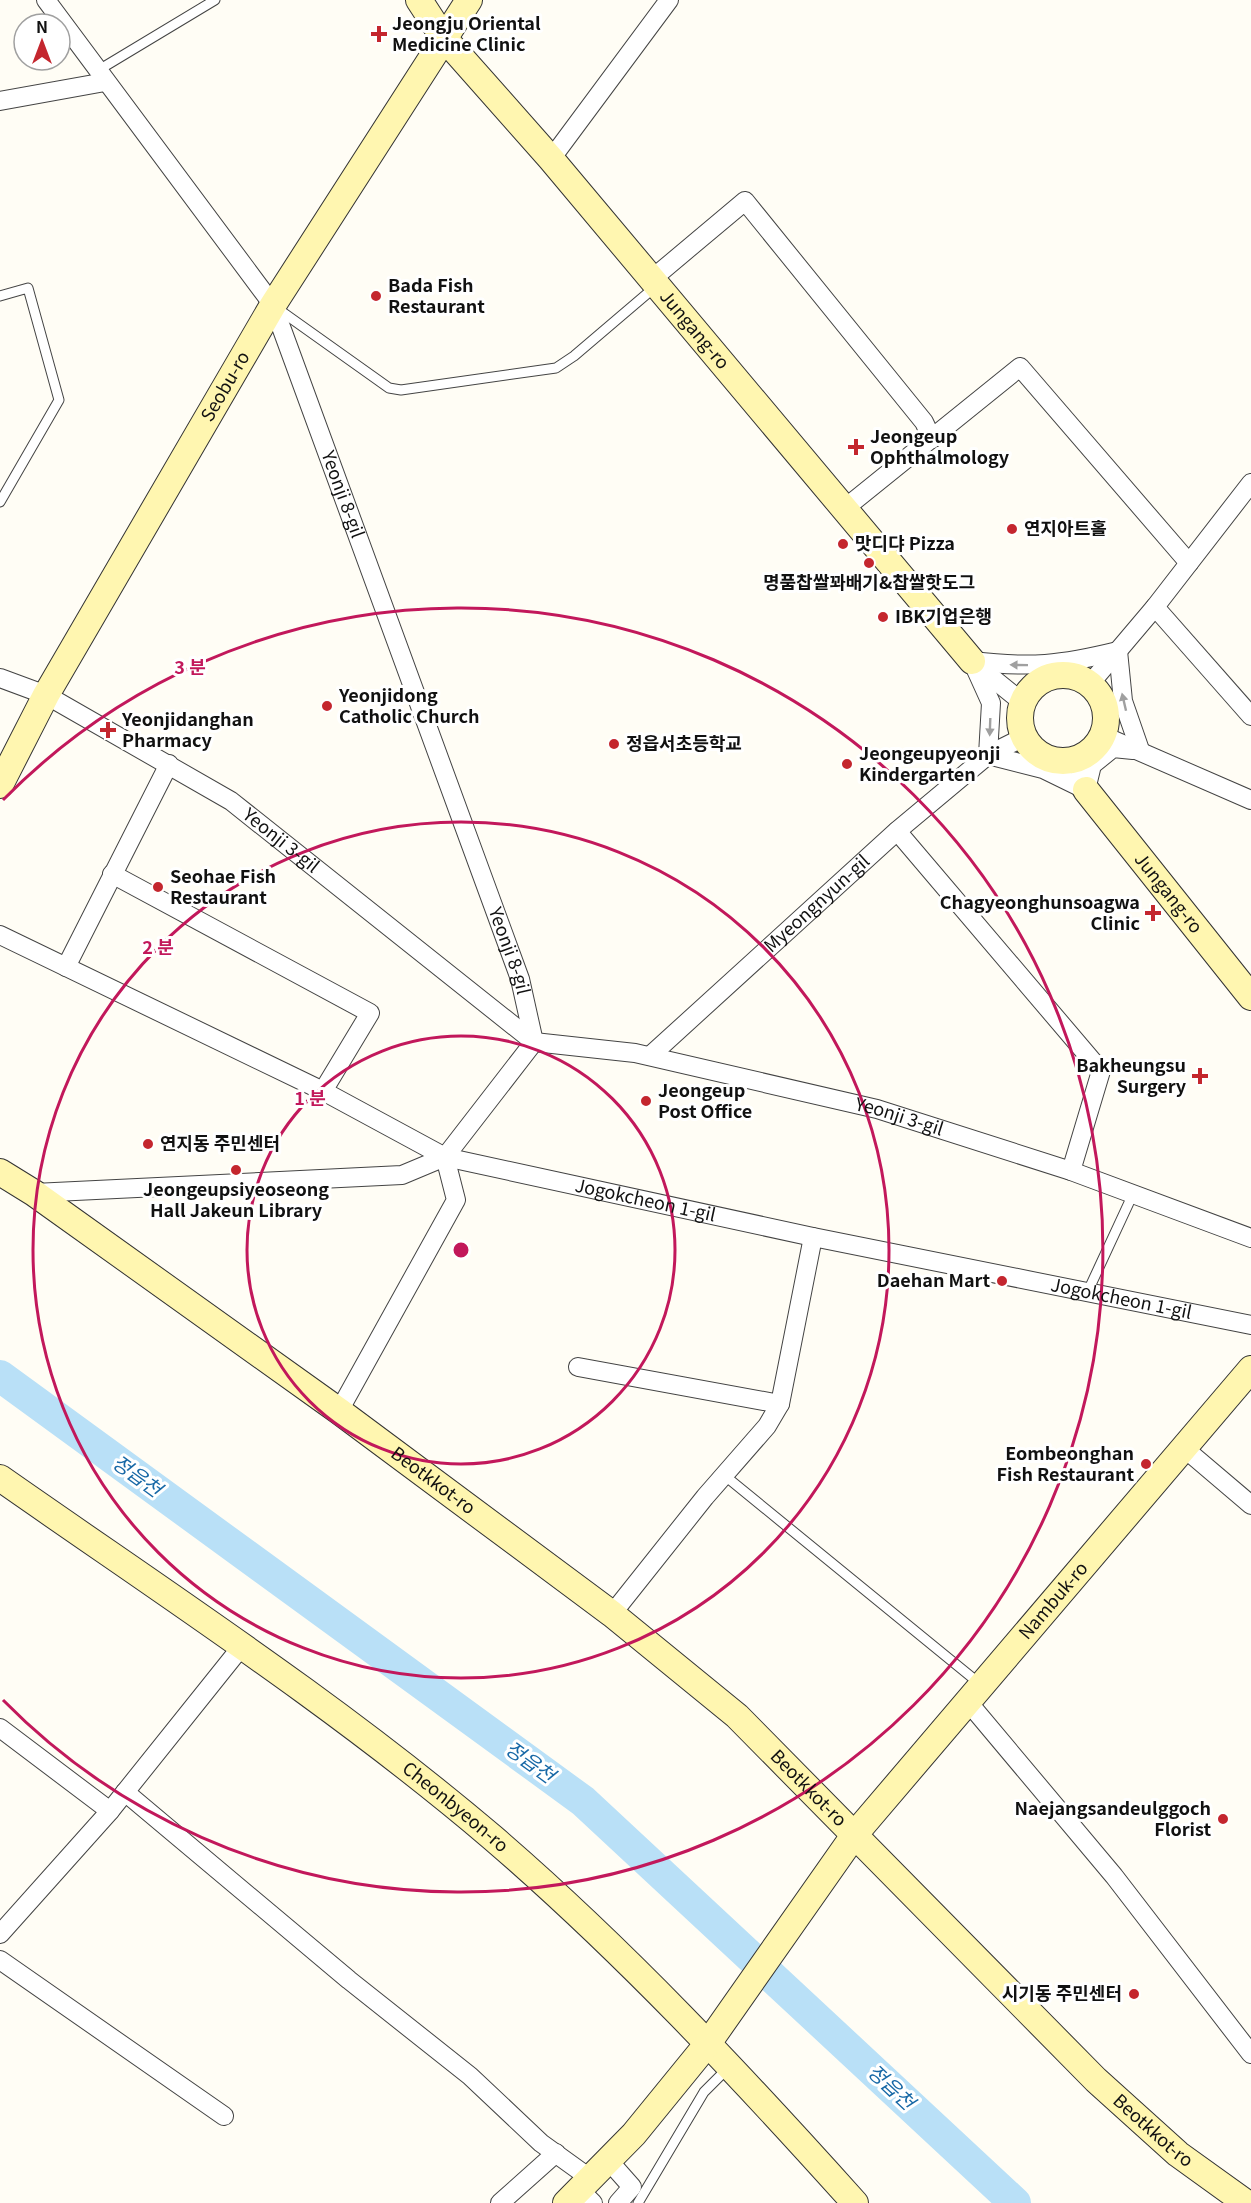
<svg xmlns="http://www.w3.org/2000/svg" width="1251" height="2203" viewBox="0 0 1251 2203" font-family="Georgia,'Noto Sans KR',serif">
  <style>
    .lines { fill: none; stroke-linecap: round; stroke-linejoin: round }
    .river { stroke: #b9e0f7; stroke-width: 32 }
    .lane-casing { stroke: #444; stroke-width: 11 }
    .street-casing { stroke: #444; stroke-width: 20 }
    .secondary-casing { stroke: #333; stroke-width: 28 }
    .lane { stroke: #fff; stroke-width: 9 }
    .street { stroke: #fff; stroke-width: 18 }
    .secondary { stroke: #fff6b0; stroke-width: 26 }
    .oneway { fill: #a0a0a0 }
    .ring { fill: none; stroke: #c2185b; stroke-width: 3 }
    .poi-dot { fill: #c4262e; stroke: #fff; stroke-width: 2 }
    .labels { text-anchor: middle; stroke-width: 6; stroke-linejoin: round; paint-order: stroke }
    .poi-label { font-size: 18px; font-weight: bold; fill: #111; stroke: #fff; text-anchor: start }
    .street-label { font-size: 18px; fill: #111; stroke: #fff }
    .water-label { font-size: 20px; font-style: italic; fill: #1768a6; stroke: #fff }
    .centre { fill: #c2185b; stroke: #fff; stroke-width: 3 }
    .ring-label { font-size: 18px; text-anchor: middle; font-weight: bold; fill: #c2185b; stroke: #fff; stroke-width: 6; stroke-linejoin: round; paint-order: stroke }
  </style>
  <rect width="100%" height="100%" fill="#fffdf5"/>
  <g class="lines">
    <!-- river -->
    <polyline class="river" points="0,1376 583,1801 1015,2203"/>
    <!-- lane casing -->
    <g class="lane-casing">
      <g id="lane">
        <polyline points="97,71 215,0"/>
        <polyline points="0,296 28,288 59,400 0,502"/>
        <polyline points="278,309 389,388 401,390 556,368 574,356 655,287"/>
        <polyline points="1088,1291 1133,1194"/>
        <polyline points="724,1475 980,1684"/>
        <polyline points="638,2203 704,2092 729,2067"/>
      </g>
    </g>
    <!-- street casing -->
    <g class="street-casing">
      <g id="street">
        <path id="s1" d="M46,0L273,305L520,979L534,1042L445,1157"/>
        <polyline points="0,101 105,82"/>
        <polyline points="551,159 669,0"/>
        <polyline points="652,279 745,201 924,422 932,439"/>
        <polyline points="844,509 1020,367 1189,563"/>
        <polyline points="1155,607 1251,716"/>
        <polyline points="1118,651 1123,701 1140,750"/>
        <path d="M972,661C1030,668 1061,665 1118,651"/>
        <polyline points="972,661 991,703 988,755"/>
        <polyline points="975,664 1022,702"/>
        <path id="s2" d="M0,678L46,695L231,801L534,1042L635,1053L877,1109L1071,1171L1251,1238"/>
        <polyline points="1089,685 1155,607 1251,483"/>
        <polyline points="1104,736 1251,800"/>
        <polyline points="988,755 1043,769 1086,790"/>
        <polyline points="1076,759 1086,788"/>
        <polyline points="1086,790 1092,765 1113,748 1133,750"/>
        <polyline points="897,831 1101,1071 1071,1171"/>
        <polyline points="112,874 370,1013 323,1091"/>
        <polyline points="0,935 323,1091 445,1157"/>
        <polyline points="66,967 169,764"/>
        <path id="s3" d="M650,1056L897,831L988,755L1024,737"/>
        <path id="s4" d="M34,1193L402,1175L445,1157L813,1237L1251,1325"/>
        <polyline points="578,1367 780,1404"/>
        <polyline points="339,1411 456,1200 445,1157"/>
        <polyline points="1184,1448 1251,1505"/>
        <polyline points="612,1614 705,1497 767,1426 780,1404 813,1237"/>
        <polyline points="968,1702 1114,1876 1251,2054"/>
        <polyline points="0,1728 110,1811"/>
        <polyline points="125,1792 349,1980 470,2076 541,2143 591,2179"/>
        <polyline points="0,1934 110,1811 242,1646"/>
        <polyline points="0,1960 224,2116"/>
        <polyline points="609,2161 632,2187 618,2203"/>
        <polyline points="580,2190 593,2203"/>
        <polyline points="500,2203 556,2153"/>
      </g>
    </g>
    <!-- secondary casing -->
    <g class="secondary-casing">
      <g id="secondary">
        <path id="s5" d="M419,0L443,37L551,159L972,661"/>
        <circle cx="1063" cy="718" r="43"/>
        <path id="s6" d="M0,785L46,695L273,305L469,0"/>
        <path id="s7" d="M1086,790L1251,997"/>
        <path id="s8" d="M0,1172L34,1193L339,1411L612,1614L737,1716L1096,2080L1178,2154L1246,2203"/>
        <path id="s9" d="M0,1478C167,1595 338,1706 493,1838C623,1950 740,2075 855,2203"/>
        <path id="s10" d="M566,2203L634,2134L709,2042L855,1834L1251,1369"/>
      </g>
    </g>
    <!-- lane -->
    <use href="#lane" class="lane"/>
    <!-- street -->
    <use href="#street" class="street"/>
    <!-- secondary -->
    <use href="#secondary" class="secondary"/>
  </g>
  <!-- one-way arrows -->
  <defs><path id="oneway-solid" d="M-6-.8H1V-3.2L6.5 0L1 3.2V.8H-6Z" transform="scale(1.5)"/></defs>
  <g class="oneway">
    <use href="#oneway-solid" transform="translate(1019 665) rotate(-179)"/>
    <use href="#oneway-solid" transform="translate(1124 702) rotate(-103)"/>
    <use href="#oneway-solid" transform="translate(990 727) rotate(92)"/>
  </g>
  <!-- distance rings -->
  <g class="ring">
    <circle cx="461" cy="1250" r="214"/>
    <circle cx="461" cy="1250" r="428"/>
    <path d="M3 800A642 642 0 1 1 3 1700"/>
  </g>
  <!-- markers -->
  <g class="poi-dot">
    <path d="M376 25h6v6h6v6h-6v6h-6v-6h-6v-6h6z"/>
    <circle cx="376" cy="296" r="6"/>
    <path d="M853 438h6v6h6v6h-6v6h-6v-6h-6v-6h6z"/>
    <circle cx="1012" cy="529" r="6"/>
    <circle cx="843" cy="544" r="6"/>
    <circle cx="869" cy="563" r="6"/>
    <circle cx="883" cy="617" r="6"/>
    <circle cx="327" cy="706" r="6"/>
    <path d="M105 721h6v6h6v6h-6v6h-6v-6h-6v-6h6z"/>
    <circle cx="614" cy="744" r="6"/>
    <circle cx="847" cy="764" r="6"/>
    <circle cx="158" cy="887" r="6"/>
    <path d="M1150 904h6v6h6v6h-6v6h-6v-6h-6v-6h6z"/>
    <path d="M1197 1067h6v6h6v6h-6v6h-6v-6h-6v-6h6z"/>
    <circle cx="646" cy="1101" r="6"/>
    <circle cx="148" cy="1144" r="6"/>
    <circle cx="236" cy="1170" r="6"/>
    <circle cx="1002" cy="1281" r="6"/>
    <circle cx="1146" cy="1464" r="6"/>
    <circle cx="1223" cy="1819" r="6"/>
    <circle cx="1134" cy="1994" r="6"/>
  </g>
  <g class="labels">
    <!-- poi labels -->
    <g class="poi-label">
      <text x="392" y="30">Jeongju Oriental<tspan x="392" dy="21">Medicine Clinic</tspan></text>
      <text x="388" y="292">Bada Fish<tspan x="388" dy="21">Restaurant</tspan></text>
      <text x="870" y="443">Jeongeup<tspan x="870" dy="21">Ophthalmology</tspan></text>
      <text x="1024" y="535">연지아트홀</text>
      <text x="855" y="550">맛디댜 Pizza</text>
      <text x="869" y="589" text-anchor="middle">명품찹쌀꽈배기&amp;찹쌀핫도그</text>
      <text x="895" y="623">IBK기업은행</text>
      <text x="339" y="702">Yeonjidong<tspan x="339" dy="21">Catholic Church</tspan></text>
      <text x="122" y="726">Yeonjidanghan<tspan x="122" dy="21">Pharmacy</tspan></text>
      <text x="626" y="750">정읍서초등학교</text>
      <text x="859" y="760">Jeongeupyeonji<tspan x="859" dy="21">Kindergarten</tspan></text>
      <text x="170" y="883">Seohae Fish<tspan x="170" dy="21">Restaurant</tspan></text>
      <text x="1140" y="909" text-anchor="end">Chagyeonghunsoagwa<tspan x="1140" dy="21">Clinic</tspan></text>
      <text x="1186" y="1072" text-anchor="end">Bakheungsu<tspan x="1186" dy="21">Surgery</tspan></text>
      <text x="658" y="1097">Jeongeup<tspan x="658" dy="21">Post Office</tspan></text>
      <text x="160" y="1150">연지동 주민센터</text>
      <text x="236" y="1196" text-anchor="middle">Jeongeupsiyeoseong<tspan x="236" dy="21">Hall Jakeun Library</tspan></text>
      <text x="990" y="1287" text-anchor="end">Daehan Mart</text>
      <text x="1134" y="1460" text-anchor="end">Eombeonghan<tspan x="1134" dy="21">Fish Restaurant</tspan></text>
      <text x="1211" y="1815" text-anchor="end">Naejangsandeulggoch<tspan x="1211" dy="21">Florist</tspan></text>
      <text x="1122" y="2000" text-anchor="end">시기동 주민센터</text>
    </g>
    <!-- street labels -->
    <g class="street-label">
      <text dy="6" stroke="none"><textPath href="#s5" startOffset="430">Jungang-ro</textPath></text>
      <text dy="6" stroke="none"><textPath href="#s6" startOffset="458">Seobu-ro</textPath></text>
      <text dy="6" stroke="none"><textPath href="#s1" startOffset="582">Yeonji 8-gil</textPath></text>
      <text dy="6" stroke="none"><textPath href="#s2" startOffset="326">Yeonji 3-gil</textPath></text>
      <text dy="6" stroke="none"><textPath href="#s7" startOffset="132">Jungang-ro</textPath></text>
      <text dy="6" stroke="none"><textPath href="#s3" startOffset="226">Myeongnyun-gil</textPath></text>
      <text dy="6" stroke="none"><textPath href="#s1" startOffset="1068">Yeonji 8-gil</textPath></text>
      <text dy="6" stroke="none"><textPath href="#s2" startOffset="1023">Yeonji 3-gil</textPath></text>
      <text dy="6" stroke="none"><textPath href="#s4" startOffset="620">Jogokcheon 1-gil</textPath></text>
      <text dy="6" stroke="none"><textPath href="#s4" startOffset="1106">Jogokcheon 1-gil</textPath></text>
      <text dy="6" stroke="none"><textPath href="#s8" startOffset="532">Beotkkot-ro</textPath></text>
      <text dy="6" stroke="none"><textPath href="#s10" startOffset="776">Nambuk-ro</textPath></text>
      <text dy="6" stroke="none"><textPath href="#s8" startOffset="1018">Beotkkot-ro</textPath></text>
      <text dy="6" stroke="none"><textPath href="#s9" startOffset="562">Cheonbyeon-ro</textPath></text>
      <text dy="6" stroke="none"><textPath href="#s8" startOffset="1504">Beotkkot-ro</textPath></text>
    </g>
    <!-- water labels -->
    <g class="water-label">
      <text transform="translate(137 1476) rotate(36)" y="7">정읍천</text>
      <text transform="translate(530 1762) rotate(36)" y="7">정읍천</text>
      <text transform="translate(891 2087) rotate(43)" y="7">정읍천</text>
    </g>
  </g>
  <circle cx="461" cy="1250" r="9" class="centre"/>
  <g class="ring-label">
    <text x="190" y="674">3 분</text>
    <text x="158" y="954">2 분</text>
    <text x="310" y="1105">1 분</text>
  </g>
  <!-- north arrow -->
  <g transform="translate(42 42)"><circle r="28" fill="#ffffff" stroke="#a0a0a0" stroke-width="1.5"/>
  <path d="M0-4.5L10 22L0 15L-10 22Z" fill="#c4262e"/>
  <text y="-9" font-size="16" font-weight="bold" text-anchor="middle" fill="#111111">N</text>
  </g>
</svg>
